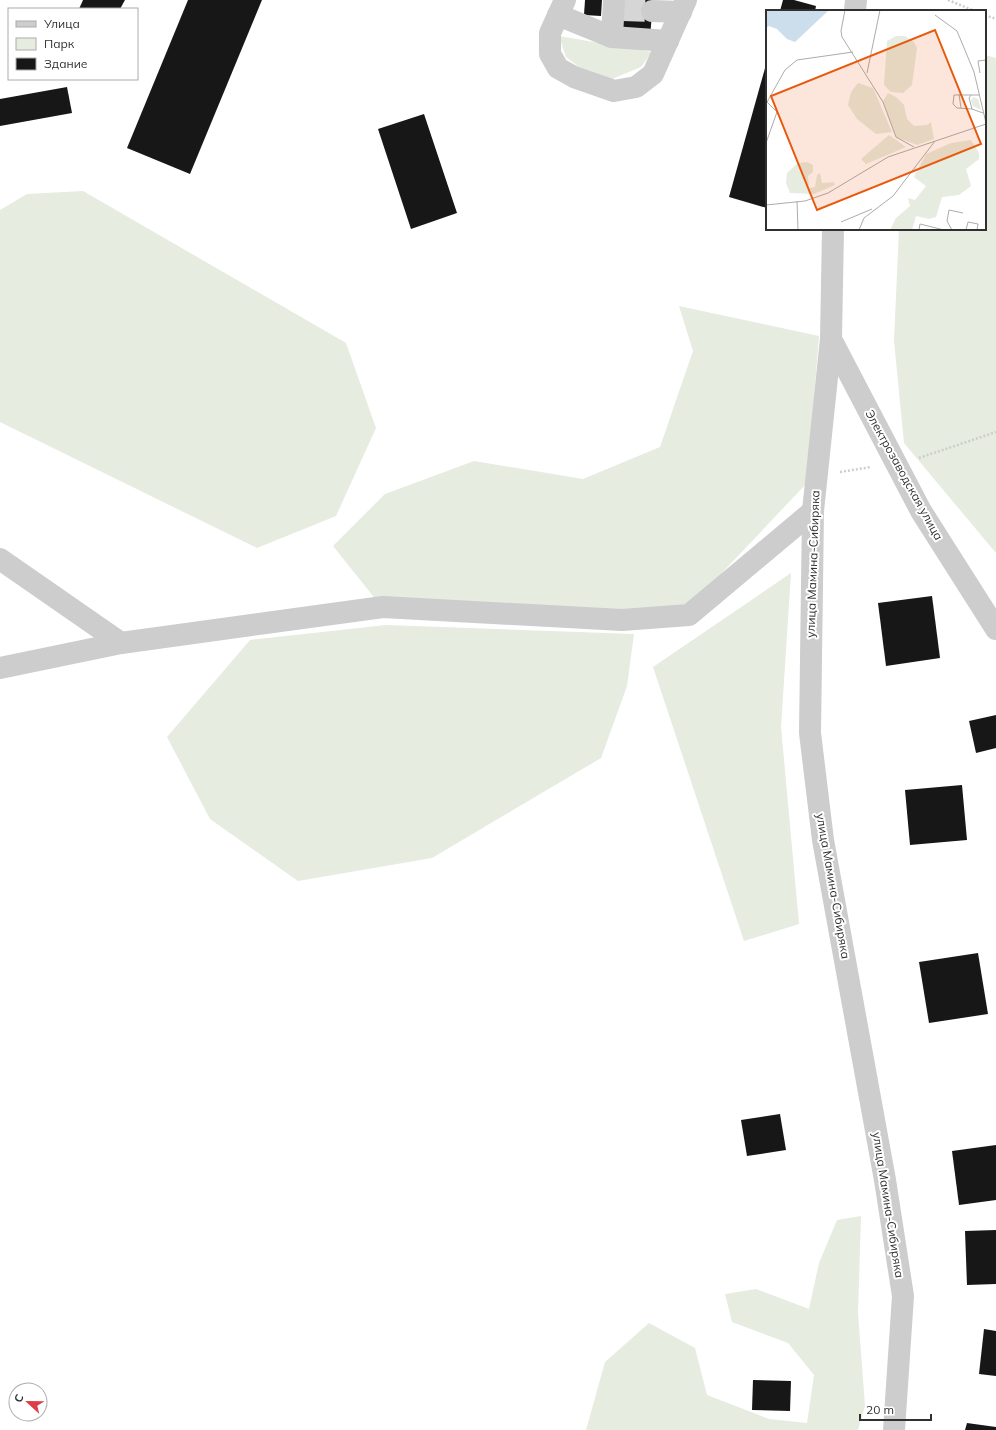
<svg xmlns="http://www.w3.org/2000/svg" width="996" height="1430" viewBox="0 0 996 1430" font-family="Mulish,sans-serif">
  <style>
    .green { fill: #e6ecdf }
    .building { fill: #171717 }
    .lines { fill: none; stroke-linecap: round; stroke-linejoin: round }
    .minor-tunnel { stroke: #d6d6d6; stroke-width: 22; stroke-dasharray: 22 11; stroke-linecap: butt }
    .path { stroke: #cdcdcd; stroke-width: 2.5; stroke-dasharray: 2 2; stroke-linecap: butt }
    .minor { stroke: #cdcdcd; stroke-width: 22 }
    .labels { text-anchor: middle; stroke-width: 4; stroke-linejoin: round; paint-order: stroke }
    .street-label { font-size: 12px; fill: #303030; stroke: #fff }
    .inset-road { fill: none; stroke: #acacac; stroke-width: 1 }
    .view { fill: #e8590c; fill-opacity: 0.15; stroke: #e8590c; stroke-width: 2 }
    .inset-edge { fill: none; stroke: #303030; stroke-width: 2 }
  </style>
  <rect width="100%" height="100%" fill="#fff"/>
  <!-- green -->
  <g class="green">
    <polygon points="559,36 652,52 641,67 612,79 579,67 566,57"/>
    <polygon points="985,55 996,58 996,553 904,443 894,341 899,229 985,229"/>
    <polygon points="83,191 346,343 376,428 336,516 257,548 0,422 0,210 27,194"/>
    <polygon points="679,306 819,336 807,483 682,615 377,601 333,546 385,494 474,461 583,479 660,447 693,351"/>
    <polygon points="791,573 781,727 799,924 744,941 653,667"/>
    <polygon points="386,625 634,634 627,686 601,758 432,858 298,881 210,819 167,737 250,640"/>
    <polygon points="861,1216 858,1313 865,1406 858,1430 586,1430 605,1362 649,1323 695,1348 707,1395 769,1419 807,1423 814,1375 788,1343 732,1322 725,1294 756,1289 809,1309 819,1263 837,1220"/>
  </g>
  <!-- building -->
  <g class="building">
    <polygon points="83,0 125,0 120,9 79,9"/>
    <polygon points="188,0 262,0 190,174 127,148"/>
    <polygon points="585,0 602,0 601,16 584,15"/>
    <polygon points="624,0 653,0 650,38 622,36"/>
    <polygon points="783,0 794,0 816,6 815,11 780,11"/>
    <polygon points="767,61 767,208 729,197"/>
    <polygon points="67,87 72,113 0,126 0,99"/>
    <polygon points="424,114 457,213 411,229 378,129"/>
    <polygon points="932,596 940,658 886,666 878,603"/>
    <polygon points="996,715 996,748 976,753 969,721"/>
    <polygon points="962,785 967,840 910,845 905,790"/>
    <polygon points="978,953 988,1014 929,1023 919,962"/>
    <polygon points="780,1114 786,1150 747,1156 741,1120"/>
    <polygon points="996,1145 996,1200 959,1205 952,1151"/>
    <polygon points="996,1230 996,1284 967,1285 965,1231"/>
    <polygon points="984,1329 996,1331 996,1376 979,1374"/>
    <polygon points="753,1380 791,1381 790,1411 752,1410"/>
    <polygon points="967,1423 996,1427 996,1430 965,1430"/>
  </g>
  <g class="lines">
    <!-- minor-tunnel -->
    <polyline class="minor-tunnel" points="623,10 652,11"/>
    <!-- path -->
    <g class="path">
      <polyline points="948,0 975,11"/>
      <polyline points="985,15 996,19"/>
      <polyline points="919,458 996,432"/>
      <polyline points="840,472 871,467"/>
    </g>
    <!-- minor -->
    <g class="minor">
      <polyline points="565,0 550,33 550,54 558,68 574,77 614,91 636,87 653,74 686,0"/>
      <polyline points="652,11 681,12"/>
      <polyline points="855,11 856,0"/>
      <polyline points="558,15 612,37 668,41"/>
      <polyline points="612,37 614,0"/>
      <polyline points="833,229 831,339 813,511 810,733 823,840 885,1180 903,1296 894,1430"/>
      <polyline points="831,339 921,511 996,629"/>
      <polyline points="0,559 121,643"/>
      <polyline points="0,668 121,643 383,607 622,620 689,615 813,511"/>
    </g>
  </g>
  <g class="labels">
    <!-- street labels -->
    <g class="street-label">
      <text transform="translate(904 475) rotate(61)" y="4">Электрозаводская улица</text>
      <text transform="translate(813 564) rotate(-88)" y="4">улица Мамина-Сибиряка</text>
      <text transform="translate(833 886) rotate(80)" y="4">улица Мамина-Сибиряка</text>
      <text transform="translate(888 1205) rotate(81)" y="4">улица Мамина-Сибиряка</text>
    </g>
  </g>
  <!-- overview -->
  <g transform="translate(766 10)">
    <rect width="220" height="220" fill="#fff"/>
    <path d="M130,26H139L148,32L151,38L146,75L137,83L125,82L118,75L121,31ZM92,73L107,78L126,122L110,124L91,109L82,95L85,82ZM122,83L130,87L138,95L141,109L148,116L161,115L165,112L168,129L151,135L130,127L117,91ZM207,87L212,89L215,100L207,96L205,91ZM123,125L140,137L100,154L95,149ZM205,130L213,143V149L200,159L205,176L193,185L176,187L170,207L163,209L150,206L146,220H124L130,208L144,196L142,188L149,190L160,176L148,167L160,144L185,133ZM41,152L47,155V162L42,166L43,178L49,177L51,165L54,163L56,173L68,172L69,175L48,184L24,183L20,173L21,163L32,153Z" fill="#e6ecdf"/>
    <path d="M0,0H63L29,32L21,29L11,19L3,16L0,18Z" fill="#ccdeeb"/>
    <path class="inset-road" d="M79,0L75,21L76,27L117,92L130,127L148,137M169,5L191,21L208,62L220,113M101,63L114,0M214,63L212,51L220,50M193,84L195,98M205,85L203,88L206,99M213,85H188L187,94L191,98L206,99L217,103M0,133L11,102L1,92L19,60L31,50L87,42M31,191L32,220M0,195L39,191L62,183L122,147L220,114M75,212L106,199M93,220L98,208L127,186L169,131M153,220L154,214L178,220M186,220L181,211L183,200L197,203M200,220L202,212L212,214L211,220"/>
    <path class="view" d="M169,20L215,134L51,200L5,86Z"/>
    <rect width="220" height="220" class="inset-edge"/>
  </g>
  <!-- legend -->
  <rect x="8" y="8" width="130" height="72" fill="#ffffff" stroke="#acacac"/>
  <rect x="16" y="21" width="20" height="6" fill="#cdcdcd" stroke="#acacac"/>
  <text x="44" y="28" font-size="12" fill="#303030">Улица</text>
  <rect x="16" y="38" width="20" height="12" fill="#e6ecdf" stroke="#acacac"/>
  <text x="44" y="48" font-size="12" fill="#303030">Парк</text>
  <rect x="16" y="58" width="20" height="12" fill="#171717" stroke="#acacac"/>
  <text x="44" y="68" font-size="12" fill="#303030">Здание</text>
  <!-- north arrow -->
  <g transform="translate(28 1402) rotate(292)"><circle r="19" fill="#ffffff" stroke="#acacac"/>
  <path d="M0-3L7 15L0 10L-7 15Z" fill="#dc3d47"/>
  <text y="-6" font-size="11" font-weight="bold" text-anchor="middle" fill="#303030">С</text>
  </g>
  <!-- scale -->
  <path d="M860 1414v6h71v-6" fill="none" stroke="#303030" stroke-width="2"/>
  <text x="866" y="1414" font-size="12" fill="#303030" stroke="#ffffff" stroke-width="3" paint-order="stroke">20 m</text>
</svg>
